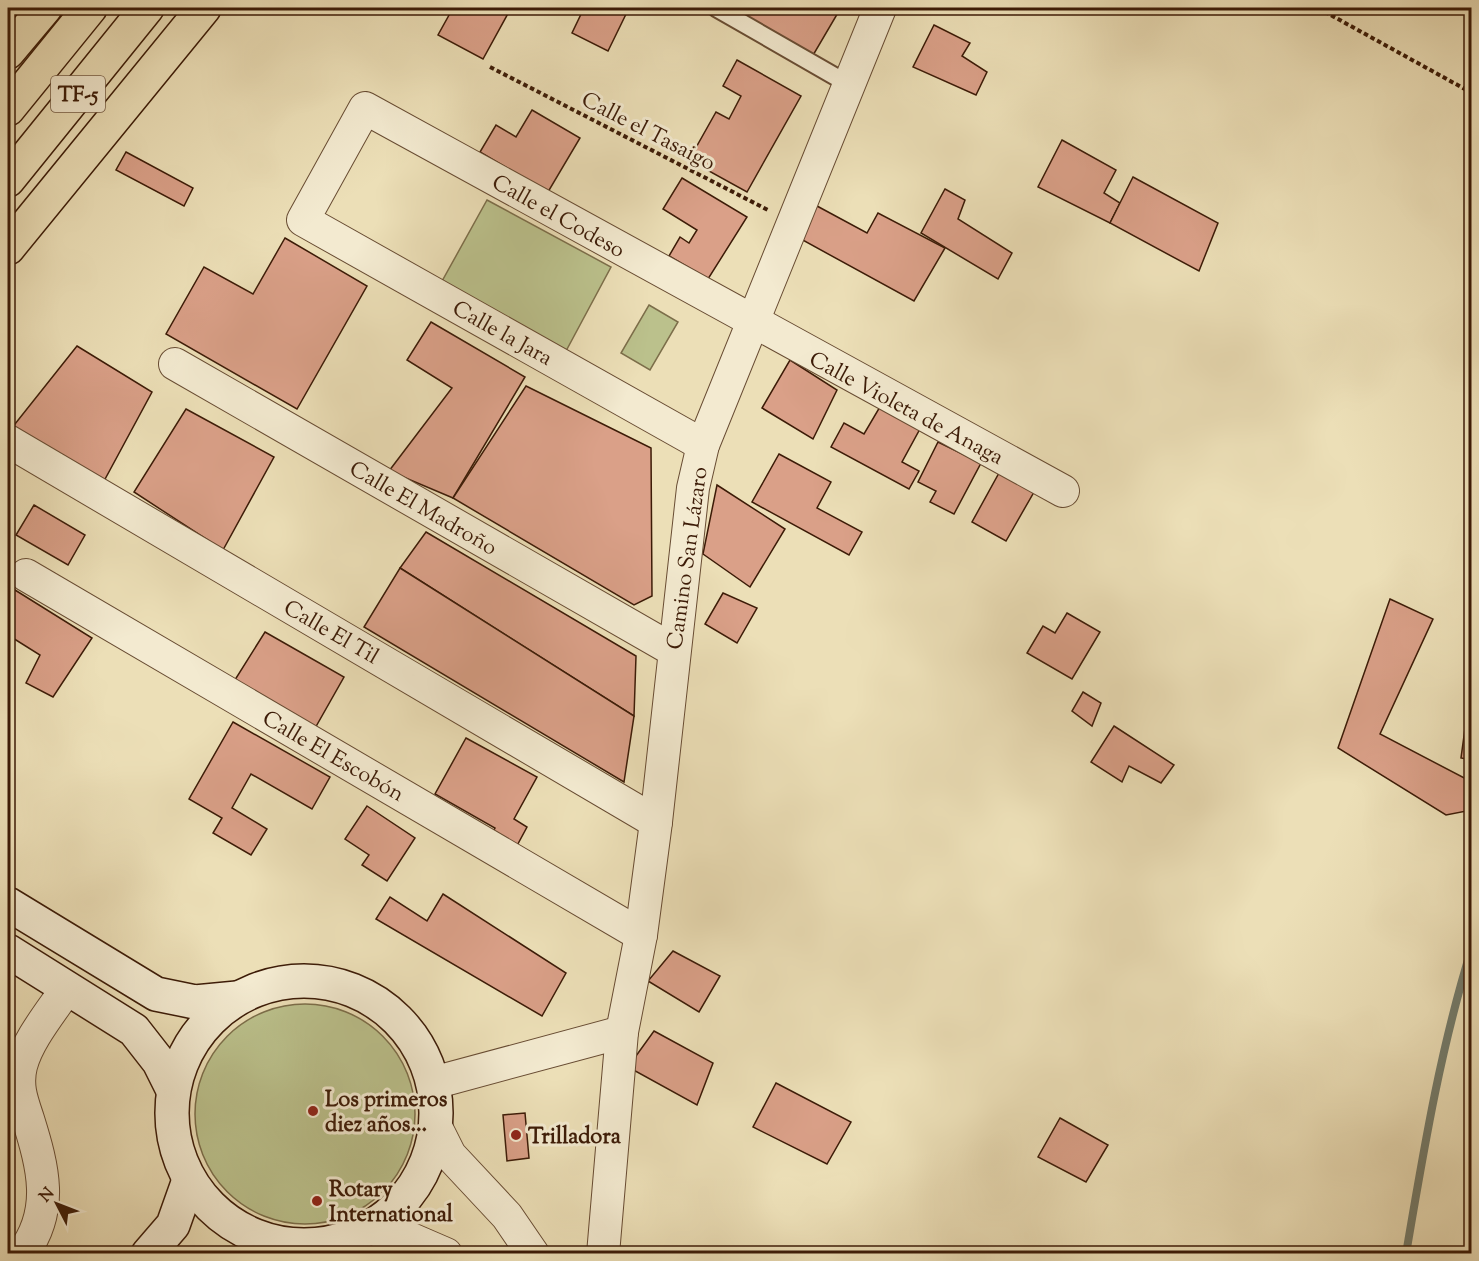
<svg xmlns="http://www.w3.org/2000/svg" width="1479" height="1261" viewBox="0 0 1479 1261" font-family="'Sorts Mill Goudy',serif">
  <style>
    .green { fill: #bbc18c; stroke: #7c6e4a; stroke-width: 1.5 }
    .lines { fill: none; stroke-linecap: round; stroke-linejoin: round }
    .stream { stroke: #747c6c; stroke-width: 8 }
    .building { fill: #daa088; stroke: #3c1b07; stroke-width: 1.5 }
    .service-casing { stroke: #684c33; stroke-width: 20 }
    .minor-casing { stroke: #684c33; stroke-width: 34 }
    .secondary-casing { stroke: #3c1b07; stroke-width: 36 }
    .motorway-casing { stroke: #3c1b07; stroke-width: 36 }
    .path { stroke: #3c1b07; stroke-width: 4; stroke-dasharray: 4.5 3; stroke-linecap: butt }
    .service { stroke: #f3ead0; stroke-width: 16 }
    .minor { stroke: #f3ead0; stroke-width: 32 }
    .secondary { stroke: #f3ead0; stroke-width: 33 }
    .motorway { stroke: #ecdfb7; stroke-width: 33 }
    .poi-dot { fill: #8f2418; stroke: #f3ead0; stroke-width: 2 }
    .labels { text-anchor: middle; stroke-width: 6; stroke-linejoin: round; paint-order: stroke }
    .shield { fill: #f3ead0; stroke: #735943; stroke-width: 1.5 }
    .shield-label { font-size: 21px; font-weight: bold; fill: #3c1b07 }
    .street-label { font-size: 22px; fill: #3c1b07; stroke: #f3ead0 }
    .poi-label { font-size: 22px; font-weight: bold; fill: #3c1b07; stroke: #f3ead0; text-anchor: start }
  </style>
  <rect width="100%" height="100%" fill="#ecdfb7"/>
  <filter id="stains"><feTurbulence type="fractalNoise" baseFrequency=".00333" numOctaves="4"/><feColorMatrix values="0 0 0 0 .2 0 0 0 0 .09 0 0 0 0 .02 0 0 0 .5 -.17"/></filter>
  <radialGradient id="worn" r=".72"><stop offset=".6" stop-color="#630" stop-opacity="0"/><stop offset="1" stop-color="#630" stop-opacity=".3"/></radialGradient>
  <!-- green -->
  <g class="green">
    <polygon points="487,200 611,267 566,351 441,283"/>
    <polygon points="649,305 678,322 650,370 621,353"/>
    <circle cx="305" cy="1114" r="110"/>
  </g>
  <g class="lines">
    <!-- stream -->
    <path class="stream" d="M1406,1254C1424,1148 1440,1050 1472,947"/>
  </g>
  <!-- building -->
  <g class="building">
    <polygon points="453,8 511,8 483,59 438,35"/>
    <polygon points="584,8 629,8 608,51 572,33"/>
    <polygon points="727,8 833,8 839,11 812,57"/>
    <polygon points="934,25 970,43 962,56 987,72 976,95 913,67"/>
    <polygon points="737,60 801,96 747,192 689,160 716,112 729,119 741,96 723,86"/>
    <polygon points="532,110 580,138 548,192 480,152 496,125 516,137"/>
    <polygon points="1062,140 1116,170 1104,193 1120,203 1110,223 1038,187"/>
    <polygon points="126,152 193,188 184,206 116,170"/>
    <polygon points="1133,177 1218,223 1199,271 1110,223"/>
    <polygon points="682,178 747,217 708,279 669,256 680,237 689,243 697,230 663,209"/>
    <polygon points="945,189 965,200 958,219 1012,253 998,279 921,233"/>
    <polygon points="817,206 867,233 878,213 945,248 914,301 799,238"/>
    <polygon points="285,238 367,286 297,409 166,334 204,267 253,294"/>
    <polygon points="431,322 525,377 453,498 389,471 452,388 407,360"/>
    <polygon points="77,346 152,392 104,481 11,429"/>
    <polygon points="790,360 837,390 813,439 762,408"/>
    <polygon points="526,386 651,448 652,596 634,605 453,498"/>
    <polygon points="881,405 921,427 902,462 919,471 909,489 831,447 844,423 864,434"/>
    <polygon points="186,409 274,457 223,550 134,492"/>
    <polygon points="938,442 981,463 954,514 930,502 936,491 918,482"/>
    <polygon points="779,454 831,482 817,508 862,532 849,555 752,502"/>
    <polygon points="999,473 1034,492 1006,541 972,522"/>
    <polygon points="717,485 785,529 750,587 703,554"/>
    <polygon points="34,505 85,535 68,565 16,535"/>
    <polygon points="426,532 636,656 634,716 400,568"/>
    <polygon points="400,568 634,716 624,782 364,627"/>
    <polygon points="15,590 92,638 53,697 26,683 40,655 8,635 8,607"/>
    <polygon points="723,593 757,608 737,643 705,624"/>
    <polygon points="1390,599 1433,619 1380,734 1472,782 1472,810 1446,815 1338,748"/>
    <polygon points="1067,613 1100,632 1072,679 1027,653 1043,626 1055,633"/>
    <polygon points="265,632 344,677 314,730 233,683"/>
    <polygon points="1083,692 1101,703 1092,726 1072,711"/>
    <polygon points="1467,714 1472,715 1472,760 1461,758"/>
    <polygon points="233,722 330,777 312,809 251,774 232,808 267,829 251,855 213,833 222,818 189,799"/>
    <polygon points="1114,726 1174,765 1161,783 1129,766 1122,782 1091,762"/>
    <polygon points="466,738 537,777 514,819 527,827 513,853 489,840 495,828 435,794"/>
    <polygon points="367,806 415,838 387,881 362,865 369,855 345,839"/>
    <polygon points="443,894 566,973 542,1016 376,919 390,897 427,921"/>
    <polygon points="673,951 720,976 699,1012 648,981"/>
    <polygon points="654,1031 713,1063 697,1105 628,1067"/>
    <polygon points="776,1083 851,1122 827,1164 753,1127"/>
    <polygon points="525,1113 529,1158 507,1161 503,1115"/>
    <polygon points="1060,1118 1108,1145 1086,1182 1038,1157"/>
  </g>
  <g class="lines">
    <!-- service casing -->
    <g class="service-casing">
      <polyline id="service" points="716,8 850,85"/>
    </g>
    <!-- minor casing -->
    <g class="minor-casing">
      <g id="minor">
        <polyline points="175,364 673,650"/>
        <polyline points="8,441 656,822"/>
        <polyline points="703,445 303,220 365,108 1063,491"/>
        <polyline points="26,575 641,935"/>
        <polyline points="433,1083 622,1032"/>
        <polyline points="436,1127 450,1155 507,1216 533,1254"/>
        <polyline points="369,1229 402,1235 446,1254"/>
        <path d="M22,1254C55,1211 43,1167 28,1119C22,1101 16,1086 21,1066C28,1039 52,1011 67,988"/>
        <polyline points="603,1254 622,1032 641,935 656,822 693,488 703,445 880,8"/>
      </g>
    </g>
    <!-- secondary casing -->
    <g class="secondary-casing">
      <g id="secondary">
        <polyline points="8,904 156,994 195,1002 237,998"/>
        <polyline points="8,951 134,1030 159,1062 173,1090"/>
        <circle cx="304" cy="1113" r="132"/>
        <polyline points="148,1254 173,1225 189,1180"/>
      </g>
    </g>
    <!-- motorway casing -->
    <g class="motorway-casing">
      <g id="motorway">
        <polyline points="8,52 45,8"/>
        <polyline points="8,109 90,8"/>
        <polyline points="8,180 147,8"/>
        <polyline points="8,248 204,8"/>
      </g>
    </g>
    <!-- path -->
    <g class="path">
      <polyline points="1318,8 1472,93"/>
      <polyline points="490,67 768,210"/>
    </g>
    <!-- service -->
    <use href="#service" class="service"/>
    <!-- minor -->
    <use href="#minor" class="minor"/>
    <!-- secondary -->
    <use href="#secondary" class="secondary"/>
    <!-- motorway -->
    <use href="#motorway" class="motorway"/>
  </g>
  <!-- markers -->
  <g class="poi-dot">
    <circle cx="313" cy="1111" r="6"/>
    <circle cx="516" cy="1135" r="6"/>
    <circle cx="317" cy="1201" r="6"/>
  </g>
  <g class="labels">
    <!-- shield labels -->
    <rect class="shield" x="51" y="76" width="54" height="36" rx="4.5"/>
    <g class="shield-label">
      <text x="78" y="101">TF-5</text>
    </g>
    <!-- street labels -->
    <g class="street-label">
      <text transform="translate(649 130) rotate(27)" y="8">Calle el Tasaigo</text>
      <text transform="translate(559 215) rotate(29)" y="8">Calle el Codeso</text>
      <text transform="translate(503 332) rotate(29)" y="8">Calle la Jara</text>
      <text transform="translate(907 407) rotate(28)" y="8">Calle Violeta de Anaga</text>
      <text transform="translate(424 507) rotate(30)" y="8">Calle El Madroño</text>
      <text transform="translate(686 558) rotate(-82)" y="8">Camino San Lázaro</text>
      <text transform="translate(332 631) rotate(30)" y="8">Calle El Til</text>
      <text transform="translate(334 755) rotate(30)" y="8">Calle El Escobón</text>
    </g>
    <!-- poi labels -->
    <g class="poi-label">
      <text x="325" y="1106">Los primeros<tspan x="325" dy="25">diez años...</tspan></text>
      <text x="528" y="1143">Trilladora</text>
      <text x="329" y="1196">Rotary<tspan x="329" dy="25">International</tspan></text>
    </g>
  </g>
  <!-- margin -->
  <rect width="1479" height="1261" fill="none" stroke="#ecdfb7" stroke-width="30"/>
  <rect x="9" y="9" width="1461" height="1243" fill="none" stroke="#3c1b07" stroke-width="3"/>
  <rect x="15" y="15" width="1449" height="1231" fill="none" stroke="#3c1b07" stroke-width="1.5"/>
  <!-- north arrow -->
  <g transform="translate(57 1204) rotate(312)" stroke="#f3ead0" stroke-width="4.5" paint-order="stroke">
  <path d="M0-4.5L10 22L0 15L-10 22Z" fill="#3c1b07"/>
  <text y="-9" font-size="16" font-weight="bold" text-anchor="middle" fill="#3c1b07">N</text>
  </g>
  <rect width="100%" height="100%" filter="url(#stains)"/>
  <rect width="100%" height="100%" fill="url(#worn)"/>
</svg>
